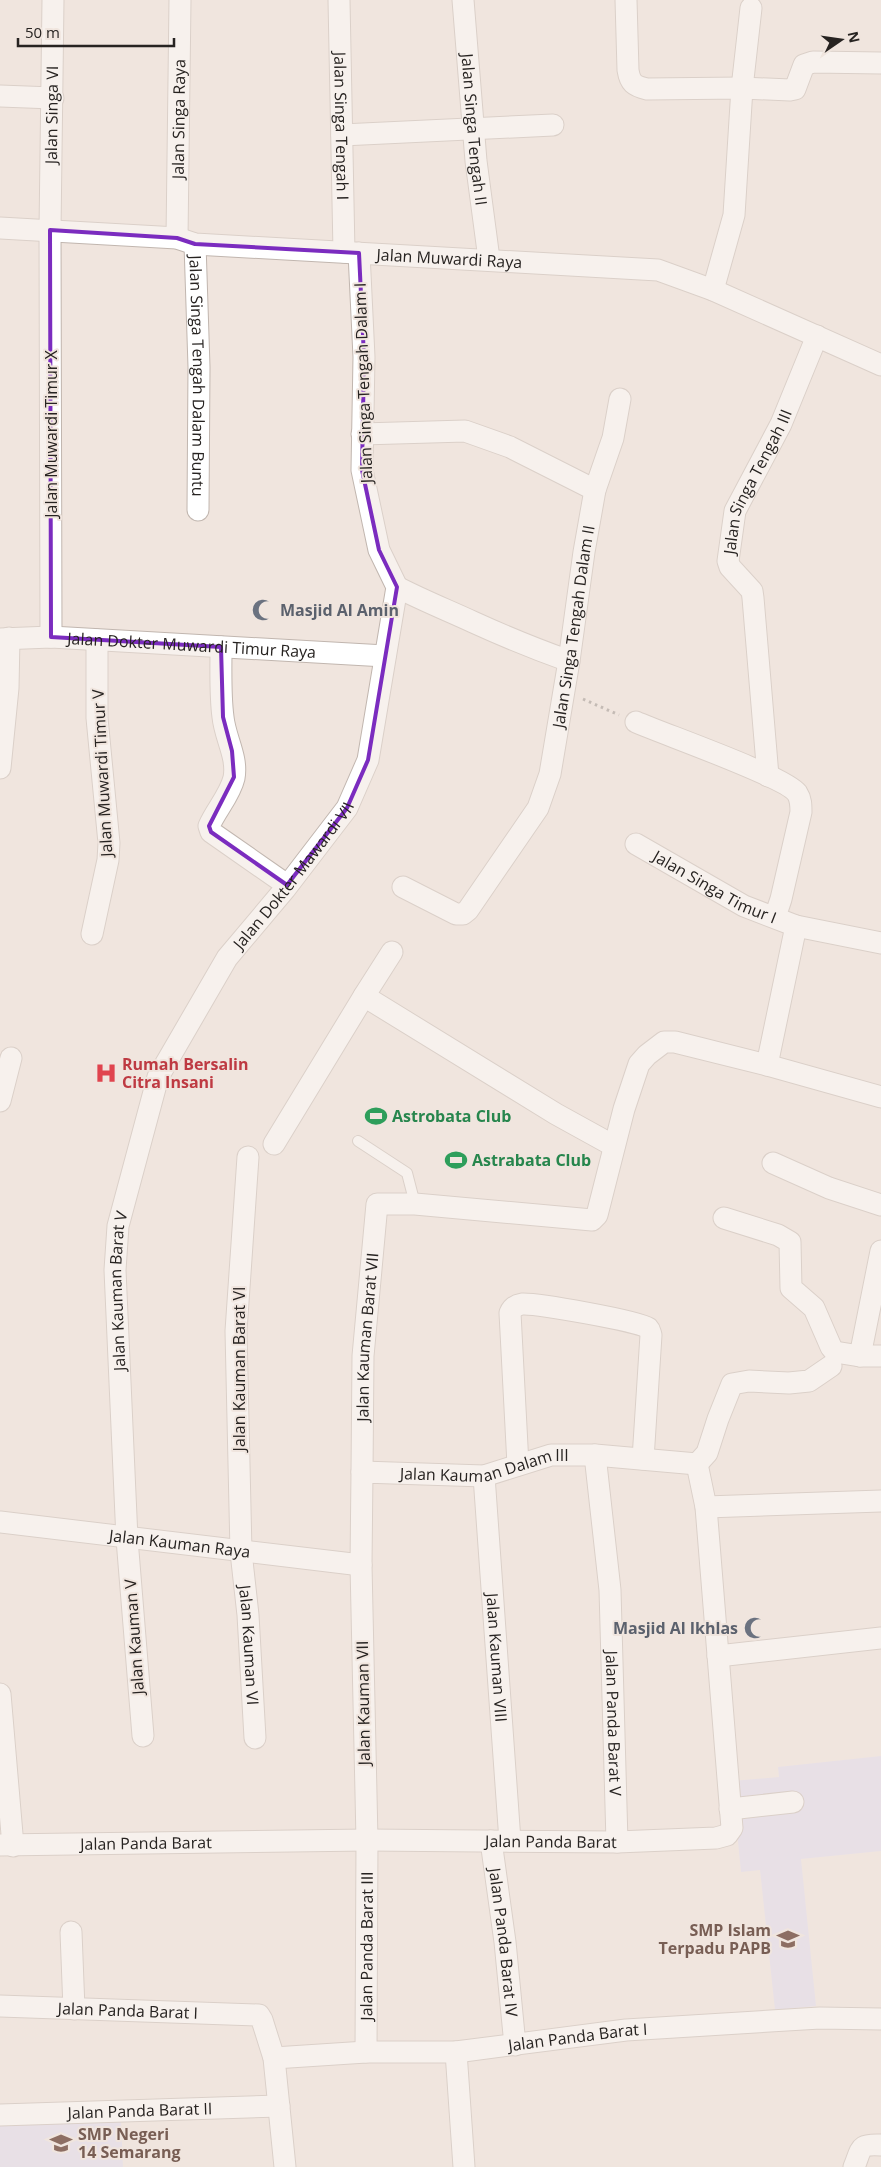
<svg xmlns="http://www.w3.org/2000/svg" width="881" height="2167" viewBox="0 0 881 2167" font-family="'Open Sans',sans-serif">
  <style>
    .education { fill: #dedaf0 }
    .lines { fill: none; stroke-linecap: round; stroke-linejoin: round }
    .lane-casing { stroke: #c1b6af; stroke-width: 12 }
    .street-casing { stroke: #c1b6af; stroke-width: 23 }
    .path { stroke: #8f8883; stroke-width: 3; stroke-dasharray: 2.5 4; stroke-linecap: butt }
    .lane { stroke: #fff; stroke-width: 10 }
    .street { stroke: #fff; stroke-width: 21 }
    .marked { fill: none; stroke: #7b2cbf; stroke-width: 4; stroke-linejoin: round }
    .labels { text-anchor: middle; stroke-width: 4; stroke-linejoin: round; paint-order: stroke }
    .street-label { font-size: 16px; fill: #272321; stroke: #f0e5de }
    .worship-label { font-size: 16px; font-weight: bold; fill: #5b616d; stroke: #f0e5de; text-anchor: start }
    .health-label { font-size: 16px; font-weight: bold; fill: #be3a42; stroke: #f0e5de; text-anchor: start }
    .leisure-label { font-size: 16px; font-weight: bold; fill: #27864d; stroke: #f0e5de; text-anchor: start }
    .education-label { font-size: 16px; font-weight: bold; fill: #785e54; stroke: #f0e5de; text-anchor: end }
  </style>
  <rect width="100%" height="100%" fill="#f0e5de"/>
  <!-- education -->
  <g class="education">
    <polygon points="881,1756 881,1851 801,1859 816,2006 775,2010 760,1870 741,1872 732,1781 779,1777 778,1767"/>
    <polygon points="0,2118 121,2119 123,2167 0,2167"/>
  </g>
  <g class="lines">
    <!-- lane casing -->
    <g class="lane-casing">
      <polyline id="lane" points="358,1141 407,1173 415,1204"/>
    </g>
    <!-- street casing -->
    <g class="street-casing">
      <g id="street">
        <path id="s1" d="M339,0L344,252"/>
        <path id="s2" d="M463,0L476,161L489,259"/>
        <path d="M626,0L628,70C630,83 634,86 647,89L742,88L790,90L795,89L804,65L813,62L881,63"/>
        <polyline points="0,96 53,98"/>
        <polyline points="342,135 553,125"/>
        <path id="s3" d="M0,228L177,238L195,244L658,270L713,290L881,365"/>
        <path id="s4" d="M177,238L180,0"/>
        <path id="s5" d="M195,244L199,367L198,510"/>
        <polyline points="713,290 734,215 742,88 751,8"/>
        <polyline points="362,434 465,431 510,447 595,490"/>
        <path d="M397,587C422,600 447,610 473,622C506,637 535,649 569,661"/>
        <path id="s6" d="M51,637L50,230L53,0"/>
        <path id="s7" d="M0,639L51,637L385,656"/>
        <path d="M221,647C221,670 220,695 223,717C225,738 238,757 234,778C230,795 216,810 209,826L211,832L287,885"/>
        <path d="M636,722C663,734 784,776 797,793C801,799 801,805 801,812L781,899L775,917"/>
        <polyline points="0,768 8,688 9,638"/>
        <path id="s8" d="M768,776L753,598L752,591L730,567L728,561L735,511L781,424L817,336"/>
        <path id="s9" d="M636,844L744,906L796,926L881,943"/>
        <path id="s10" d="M403,887L456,914H463L468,910L538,808L550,774L569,661L584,552L595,490L613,438L620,399"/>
        <polyline points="796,926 767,1065 881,1097"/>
        <polyline points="92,934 108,860 109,843 97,718 97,640"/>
        <polyline points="364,996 392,952"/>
        <polyline points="0,1101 11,1058"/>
        <polyline points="274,1144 364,996 556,1114 614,1146"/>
        <path id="s11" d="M248,1157L236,1331L241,1552L248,1615L255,1738"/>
        <polyline points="773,1163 829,1188 881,1205"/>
        <polyline points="724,1218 778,1235 790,1242 791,1288 814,1308 831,1347 835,1352 860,1356"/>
        <polyline points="881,1251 860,1356 881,1356"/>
        <path id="s12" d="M595,1455L610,1590L617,1842"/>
        <polyline points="697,1464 707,1453 718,1419 732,1384 749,1381 789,1383 809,1381 831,1366"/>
        <path d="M518,1465L510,1313C512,1308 516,1305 522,1304C536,1303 638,1321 648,1328C650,1330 650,1332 651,1335L643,1459"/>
        <path id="s13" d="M362,1472L363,1356L377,1204H415L592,1220L597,1215L624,1109L639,1064L647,1055L664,1042H675L767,1065"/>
        <path id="s14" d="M484,1476L510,1841"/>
        <polyline points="706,1507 881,1501"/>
        <path id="s15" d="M0,1522L361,1565"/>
        <polyline points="718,1656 881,1638"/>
        <polyline points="0,1694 13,1846"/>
        <path id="s16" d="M143,1736L127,1539L115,1270L118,1226L158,1077L227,958L285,889L347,808L368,760L397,587L379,550L362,470L364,357L359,253"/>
        <polyline points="730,1809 793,1802"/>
        <path id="s17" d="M491,1841L505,1942L515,2045"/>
        <path id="s18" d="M0,1845L367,1840L617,1842L716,1838L727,1835L732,1828L706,1507L697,1464"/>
        <polyline points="71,1932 74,2009"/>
        <path id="s19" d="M0,2006L259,2015L262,2020L274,2058L285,2167"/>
        <path id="s20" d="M366,2052L367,1840L361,1565L362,1472L484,1476L551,1455H595L697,1464"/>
        <polyline points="456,2052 464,2167"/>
        <path id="s21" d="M274,2058L366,2052H456L626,2030L820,2018L881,2019"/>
        <path id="s22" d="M0,2115L279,2106"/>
        <path d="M854,2167C862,2148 858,2144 881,2145"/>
      </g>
    </g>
    <!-- path -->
    <polyline class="path" points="583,699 619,715"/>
    <!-- lane -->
    <use href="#lane" class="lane"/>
    <!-- street -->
    <use href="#street" class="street"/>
  </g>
  <!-- marked area -->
  <path d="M0 0H881V2167H0ZM50,230L177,238L195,244L359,253L364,357L362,470L379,550L397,587L368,760L347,808L287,885L211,832L209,826L234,777L232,751L223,717L221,647L51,637Z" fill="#f0e5de" fill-opacity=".55" fill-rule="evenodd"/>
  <path class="marked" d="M50,230L177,238L195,244L359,253L364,357L362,470L379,550L397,587L368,760L347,808L287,885L211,832L209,826L234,777L232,751L223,717L221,647L51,637Z"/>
  <!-- icons -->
  <defs>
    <g id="mosque-bare" transform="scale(1.725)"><path d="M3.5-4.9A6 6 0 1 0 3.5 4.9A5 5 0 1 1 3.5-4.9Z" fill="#6b7280" stroke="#f0e5de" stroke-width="2.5" paint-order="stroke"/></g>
    <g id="hospital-bare" transform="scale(1.725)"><path d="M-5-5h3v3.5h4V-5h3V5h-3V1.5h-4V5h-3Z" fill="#e0444e" stroke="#f0e5de" stroke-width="2.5" paint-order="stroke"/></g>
    <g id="stadium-bare" transform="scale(1.725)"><path d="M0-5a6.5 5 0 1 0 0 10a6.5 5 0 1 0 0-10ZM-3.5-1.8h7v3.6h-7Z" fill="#2e9e5b" stroke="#f0e5de" stroke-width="2.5" paint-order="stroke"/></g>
    <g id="school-bare" transform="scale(1.725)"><path d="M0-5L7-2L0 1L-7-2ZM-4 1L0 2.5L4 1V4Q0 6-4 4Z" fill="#8d6e63" stroke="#f0e5de" stroke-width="2.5" paint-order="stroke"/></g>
  </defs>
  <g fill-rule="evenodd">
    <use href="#mosque-bare" x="263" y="610"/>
    <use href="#hospital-bare" x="106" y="1073"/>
    <use href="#stadium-bare" x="376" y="1116"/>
    <use href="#stadium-bare" x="456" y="1160"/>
    <use href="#mosque-bare" x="755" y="1628"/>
    <use href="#school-bare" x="788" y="1939"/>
    <use href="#school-bare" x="61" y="2143"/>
  </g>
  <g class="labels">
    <!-- street labels -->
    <g class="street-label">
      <text dy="6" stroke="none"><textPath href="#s6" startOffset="522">Jalan Singa VI</textPath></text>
      <text dy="6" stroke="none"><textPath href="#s4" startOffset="119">Jalan Singa Raya</textPath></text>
      <text dy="6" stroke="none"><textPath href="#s1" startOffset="126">Jalan Singa Tengah I</textPath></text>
      <text dy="6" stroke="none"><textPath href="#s2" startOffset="130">Jalan Singa Tengah II</textPath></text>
      <text dy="6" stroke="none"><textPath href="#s3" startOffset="451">Jalan Muwardi Raya</textPath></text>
      <text dy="6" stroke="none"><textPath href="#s5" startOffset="132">Jalan Singa Tengah Dalam Buntu</textPath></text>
      <text transform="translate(363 383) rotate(-92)" y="6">Jalan Singa Tengah Dalam I</text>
      <text transform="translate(51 434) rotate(-90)" y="6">Jalan Muwardi Timur X</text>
      <text dy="6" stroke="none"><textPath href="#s8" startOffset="310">Jalan Singa Tengah III</textPath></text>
      <text dy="6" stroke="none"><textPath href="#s10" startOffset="382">Jalan Singa Tengah Dalam II</textPath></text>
      <text dy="6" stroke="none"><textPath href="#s7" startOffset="192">Jalan Dokter Muwardi Timur Raya</textPath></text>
      <text transform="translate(102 773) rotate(-93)" y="6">Jalan Muwardi Timur V</text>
      <text dy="6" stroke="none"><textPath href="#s16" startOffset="909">Jalan Dokter Mawardi VII</textPath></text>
      <text dy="6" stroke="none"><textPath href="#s9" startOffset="90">Jalan Singa Timur I</textPath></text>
      <text dy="6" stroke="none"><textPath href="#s16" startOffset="446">Jalan Kauman Barat V</textPath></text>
      <text dy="6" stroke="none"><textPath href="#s13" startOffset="135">Jalan Kauman Barat VII</textPath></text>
      <text transform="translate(239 1369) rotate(-90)" y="6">Jalan Kauman Barat VI</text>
      <text dy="6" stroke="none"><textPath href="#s20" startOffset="704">Jalan Kauman Dalam III</textPath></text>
      <text dy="6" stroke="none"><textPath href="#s15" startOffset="181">Jalan Kauman Raya</textPath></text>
      <text transform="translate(134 1637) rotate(-94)" y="6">Jalan Kauman V</text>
      <text dy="6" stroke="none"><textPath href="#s11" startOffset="489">Jalan Kauman VI</textPath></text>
      <text dy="6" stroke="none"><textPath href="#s14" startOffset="182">Jalan Kauman VIII</textPath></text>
      <text transform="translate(363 1703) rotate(-91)" y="6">Jalan Kauman VII</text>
      <text dy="6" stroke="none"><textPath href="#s12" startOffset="269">Jalan Panda Barat V</textPath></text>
      <text dy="6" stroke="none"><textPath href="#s18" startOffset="551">Jalan Panda Barat</textPath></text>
      <text dy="6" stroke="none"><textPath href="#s18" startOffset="146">Jalan Panda Barat</textPath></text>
      <text dy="6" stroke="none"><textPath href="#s17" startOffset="102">Jalan Panda Barat IV</textPath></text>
      <text dy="6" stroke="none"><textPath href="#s20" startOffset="106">Jalan Panda Barat III</textPath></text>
      <text dy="6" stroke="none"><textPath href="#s19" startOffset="128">Jalan Panda Barat I</textPath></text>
      <text dy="6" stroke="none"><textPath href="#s21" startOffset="305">Jalan Panda Barat I</textPath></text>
      <text dy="6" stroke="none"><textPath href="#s22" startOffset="140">Jalan Panda Barat II</textPath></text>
    </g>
    <!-- worship labels -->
    <g class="worship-label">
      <text x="280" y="616">Masjid Al Amin</text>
      <text x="738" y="1634" text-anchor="end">Masjid Al Ikhlas</text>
    </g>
    <!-- health labels -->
    <g class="health-label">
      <text x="122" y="1070">Rumah Bersalin<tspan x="122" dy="18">Citra Insani</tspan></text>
    </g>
    <!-- leisure labels -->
    <g class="leisure-label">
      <text x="392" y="1122">Astrobata Club</text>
      <text x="472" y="1166">Astrabata Club</text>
    </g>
    <!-- education labels -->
    <g class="education-label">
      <text x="771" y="1936">SMP Islam<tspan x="771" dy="18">Terpadu PAPB</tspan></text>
      <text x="78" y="2140" text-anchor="start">SMP Negeri<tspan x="78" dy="18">14 Semarang</tspan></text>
    </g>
  </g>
  <!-- north arrow -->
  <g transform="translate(841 40) rotate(77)" stroke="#f0e5de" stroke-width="4" paint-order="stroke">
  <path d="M0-4L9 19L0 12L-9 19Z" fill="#272321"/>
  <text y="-8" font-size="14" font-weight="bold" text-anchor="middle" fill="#272321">N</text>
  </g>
  <!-- scale -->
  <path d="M18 38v8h156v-8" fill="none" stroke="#272321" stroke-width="2.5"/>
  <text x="25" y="38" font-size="15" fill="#272321" stroke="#f0e5de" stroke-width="4" paint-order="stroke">50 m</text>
</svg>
